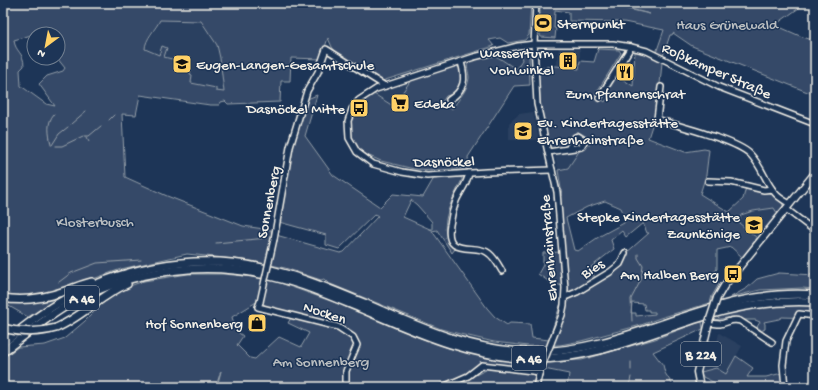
<svg xmlns="http://www.w3.org/2000/svg" width="818" height="390" viewBox="0 0 818 390" font-family="'Gochi Hand',sans-serif">
  <style>
    .built { fill: #2a4060 }
    .green { fill: #354a67; stroke: #949ea8; fill-rule: evenodd }
    .lines { fill: none; stroke-linecap: round; stroke-linejoin: round }
    .stream { stroke: #9aa2ab; stroke-width: 1 }
    .minor-casing { stroke: #f4f1e8; stroke-width: 8 }
    .major-casing { stroke: #f4f1e8; stroke-width: 9 }
    .highway-casing { stroke: #f4f1e8; stroke-width: 10 }
    .minor { stroke: #1d3557; stroke-width: 5 }
    .major { stroke: #1d3557; stroke-width: 6 }
    .highway { stroke: #1d3557; stroke-width: 7 }
    .minor-bridge-casing { stroke: #f4f1e8; stroke-width: 8; stroke-linecap: butt }
    .major-bridge-casing { stroke: #f4f1e8; stroke-width: 9; stroke-linecap: butt }
    .highway-bridge-casing { stroke: #f4f1e8; stroke-width: 10; stroke-linecap: butt }
    .minor-bridge { stroke: #1d3557; stroke-width: 5 }
    .major-bridge { stroke: #1d3557; stroke-width: 6 }
    .highway-bridge { stroke: #1d3557; stroke-width: 7 }
    .labels { text-anchor: middle; stroke-width: 3; stroke-linejoin: round; paint-order: stroke }
    .shield { fill: #1d3557; stroke: #b4b9bc; stroke-width: 1 }
    .shield-label { font-size: 14px; font-weight: bold; fill: #f4f1e8 }
    .poi-label { font-size: 15px; fill: #f4f1e8; stroke: #1d3557; text-anchor: end }
    .park-label { font-size: 15px; fill: #bbbfc1; stroke: #1d3557 }
    .street-label { font-size: 15px; fill: #f4f1e8; stroke: #1d3557 }
  </style>
  <rect width="100%" height="100%" fill="#1d3557"/>
  <filter id="ink" filterUnits="userSpaceOnUse"><feTurbulence type="fractalNoise" baseFrequency=".025" numOctaves="2"/><feDisplacementMap in="SourceGraphic" scale="8" xChannelSelector="R" yChannelSelector="G"/><feConvolveMatrix kernelMatrix="1 2 1 2 8 2 1 2 1" color-interpolation-filters="sRGB"/></filter>
  <g filter="url(#ink)">
    <!-- built -->
    <g class="built">
      <polygon points="159,20 201,21 201,23 217,45 220,58 225,101 221,102 219,105 210,105 144,69 145,45 157,27"/>
      <polygon points="565,46 580,46 580,69 556,66 559,48"/>
      <polygon points="520,49 522,60 516,69 494,54"/>
      <polygon points="411,80 423,88 401,127 387,102 374,94 382,90"/>
      <polygon points="533,112 539,140 509,140 509,123 519,114"/>
      <polygon points="580,150 568,168 558,170 555,157 555,154"/>
      <polygon points="774,208 777,213 757,238 739,223 741,215 753,211"/>
      <polygon points="719,333 742,346 726,374 716,368 701,372 708,344 716,346"/>
    </g>
    <!-- green -->
    <g class="green">
      <path d="M3,3H531L529,35L525,40L508,43L500,38L489,40L494,46L382,81L338,55L332,47L328,38L321,59L291,58L290,81H281L280,102L228,104L225,101L221,102L219,105H210L140,95L136,115L122,114L125,177L167,196L243,226L271,230L272,238L276,235L340,253L344,252L378,216L375,214L339,249L326,245V235L279,222L294,142L305,100L317,95L305,136L333,175L380,207L393,194L423,197L434,178L460,177L462,178V180C452,199 434,232 455,249L452,253L437,230L432,231L487,308L495,317L507,325L510,323L530,324L532,338L549,340L562,299L568,295L567,287L551,283L538,274L543,265V253L560,252L554,197L562,195L558,170L568,168L580,150L586,149L592,140L577,131L565,147L553,149L550,148L541,113L538,67L556,66L579,69L580,61L594,62L598,49L619,50L621,53L595,95L605,102L608,97V87L616,75L633,86L635,51L649,55L662,62L658,107L648,138L685,152L704,149L709,150L706,175L700,194L729,212L743,199L746,187L765,193H771L782,202L783,206L777,213L774,208L753,211L741,215L739,223L757,238L742,257L731,247L717,250V269L713,273V277L719,284L712,296L710,303L660,318L641,325L581,341L560,345L528,346L494,342L460,334L441,329L328,283L324,279L321,280L285,268L252,261L187,254L121,269L65,289L29,296L3,294ZM160,20L201,21L217,45L220,58L224,92L216,91V88L191,83L192,75L190,74L191,69L184,62L164,57L167,48L162,46L159,55L145,49C145,39 156,29 160,20ZM38,33L58,34L57,58L65,68L63,71L47,76L39,84L55,106L46,104L21,86L20,70L24,66C24,52 15,52 14,40ZM411,200L417,205L432,222V230L403,217ZM605,201L621,208L626,219L624,223L600,236L578,251L574,250L566,218L587,207ZM643,223L647,233H649L625,254L611,273L595,279L591,267L614,249L611,240L622,231L626,237ZM632,303L644,304L645,310H649V312H655V314L636,316V313H631Z"/>
      <polygon points="540,3 601,3 650,14 611,4 612,3 806,3 775,25 800,36 815,41 815,95 692,46 673,33 672,35 670,35 663,56 656,53 664,30 624,22 569,21 569,12 555,10 554,28 556,28 555,38 541,37 540,35"/>
      <path d="M520,49L525,50L529,53L530,85L514,86L468,157L469,168L439,170L414,169L381,161L360,152L352,138L351,121L367,97L374,94L393,106L411,80L456,66L460,68C464,78 459,86 453,94L446,96L442,102L452,109C458,100 468,90 469,78C469,72 466,67 468,62L493,54L516,69L522,60Z"/>
      <polygon points="779,273 815,275 815,289 802,288 760,290 731,297 747,288 757,279"/>
      <path d="M188,274H223L255,277L275,281L339,304L415,336L449,348L488,358L513,361H541L533,387H451L486,370L472,371L441,387H347C348,368 357,356 357,337L342,326L268,307L263,304L262,302L258,301L232,317L236,331L243,336L237,345L250,358L255,359L279,337L301,347L309,333L288,323L292,316L336,329L351,337L355,344L343,378L344,387H237L227,383H218L221,371L216,386L218,387H3V358L18,347L45,345L65,338L85,321L102,304L124,288L144,281Z"/>
      <polygon points="65,294 28,317 7,305 9,301 29,303"/>
      <polygon points="801,305 815,305 815,318 782,317 779,319 764,322 765,324 765,329 759,332 761,330 757,327 760,322 755,320 743,320 733,317 714,320 714,317 752,308"/>
      <polygon points="702,321 703,329 653,352 663,365 665,373 674,387 567,387 569,374 544,369 545,361 582,360 655,339"/>
      <polygon points="736,356 753,368 747,377 766,377 782,373 783,387 720,387 719,385 703,377 701,372 716,368 726,374"/>
    </g>
    <g class="lines">
      <!-- stream -->
      <g class="stream">
        <polyline points="109,120 114,115"/>
        <polyline points="71,124 86,111"/>
        <polyline points="85,136 89,136 101,126"/>
        <polyline points="87,137 89,141"/>
        <path d="M51,145C49,134 46,123 54,114"/>
        <polyline points="52,145 59,134 68,127"/>
        <polyline points="56,146 62,146 83,136"/>
        <polyline points="216,243 267,238"/>
        <polyline points="59,282 71,273 97,263 141,260"/>
        <polyline points="632,321 631,299 641,280 643,266 638,258 638,254"/>
        <polyline points="631,370 631,362"/>
        <polyline points="629,387 631,377"/>
      </g>
      <!-- minor casing -->
      <g class="minor-casing">
        <g id="minor">
          <polyline points="536,3 534,44 537,104 557,192 565,288 564,305 562,315 551,343"/>
          <path d="M661,87L657,119C678,126 736,140 750,154C761,165 765,181 775,193C779,198 785,201 790,204"/>
          <polyline points="599,98 631,47"/>
          <path d="M449,100C465,90 466,79 461,62"/>
          <polyline points="548,152 568,149 575,137 578,136 584,140 584,142 581,147 568,149"/>
          <polyline points="552,170 486,172 427,176 402,172 373,164 357,152 349,138 348,121 352,109 359,100 376,89 474,57 518,46 534,44 613,44 631,47 647,51 719,87 815,124"/>
          <path d="M469,173C467,184 460,192 456,201C453,209 451,217 450,225C444,257 474,244 487,252C494,256 498,264 502,271"/>
          <polyline points="708,181 731,182 764,190 772,189"/>
          <polyline points="786,209 815,231"/>
          <polyline points="274,239 290,147 307,91 318,72 326,49 385,86"/>
          <polyline points="565,297 577,292 610,272 620,264 625,253"/>
          <polyline points="260,302 258,307 338,327 353,337 357,345 346,371 346,387"/>
          <path d="M709,323C712,323 717,324 720,324C728,323 731,318 740,321L772,342"/>
          <polyline points="443,387 468,376 482,365 540,372"/>
          <polyline points="536,387 540,370"/>
          <polyline points="785,387 783,365 786,341 799,314 815,316"/>
        </g>
      </g>
      <!-- major casing -->
      <g class="major-casing">
        <g id="major">
          <polyline points="717,298 724,286 815,173"/>
          <polyline points="700,387 697,372 709,322"/>
        </g>
      </g>
      <!-- highway casing -->
      <g class="highway-casing">
        <g id="highway">
          <path d="M3,298C25,302 45,298 65,291C74,288 83,284 92,282"/>
          <path d="M56,328C82,317 101,295 127,284"/>
          <path d="M3,343C20,330 37,316 55,305C116,268 192,252 262,268C300,276 335,291 371,306C423,329 477,353 535,352C633,351 714,287 815,295"/>
          <path d="M3,352C26,334 48,316 73,302C134,269 207,260 274,277C304,284 333,297 362,309C418,333 473,358 535,359C596,359 651,332 709,315C743,305 779,300 815,302"/>
        </g>
      </g>
      <!-- minor -->
      <use href="#minor" class="minor"/>
      <!-- major -->
      <use href="#major" class="major"/>
      <!-- highway -->
      <use href="#highway" class="highway"/>
      <!-- minor-bridge casing -->
      <g class="minor-bridge-casing">
        <g id="minor-bridge">
          <polyline points="260,302 274,239"/>
          <polyline points="542,366 551,343"/>
        </g>
      </g>
      <!-- major-bridge casing -->
      <g class="major-bridge-casing">
        <polyline id="major-bridge" points="709,322 717,298"/>
      </g>
      <!-- highway-bridge casing -->
      <g class="highway-bridge-casing">
        <path id="highway-bridge" d="M3,328C21,333 38,333 56,328"/>
      </g>
      <!-- minor-bridge -->
      <use href="#minor-bridge" class="minor-bridge"/>
      <!-- major-bridge -->
      <use href="#major-bridge" class="major-bridge"/>
      <!-- highway-bridge -->
      <use href="#highway-bridge" class="highway-bridge"/>
    </g>
  </g>
  <!-- icons -->
  <defs>
    <g id="stadium-square" transform="scale(1)"><rect x="-9" y="-9" width="18" height="18" rx="4" fill="#ffd166" stroke="#1d3557"/><path d="M0-5a6.5 5 0 1 0 0 10a6.5 5 0 1 0 0-10ZM-3.5-1.8h7v3.6h-7Z" fill="#111"/></g>
    <g id="building-square" transform="scale(1)"><rect x="-9" y="-9" width="18" height="18" rx="4" fill="#ffd166" stroke="#1d3557"/><path d="M-4-6H4V6H1V3H-1V6H-4ZM-2.5-4.3h1.7v1.8h-1.7ZM.8-4.3h1.7v1.8H.8ZM-2.5-1h1.7V.8h-1.7ZM.8-1h1.7V.8H.8Z" fill="#111"/></g>
    <g id="school-square" transform="scale(1)"><rect x="-9" y="-9" width="18" height="18" rx="4" fill="#ffd166" stroke="#1d3557"/><path d="M0-5L7-2L0 1L-7-2ZM-4 1L0 2.5L4 1V4Q0 6-4 4Z" fill="#111"/></g>
    <g id="restaurant-square" transform="scale(1)"><rect x="-9" y="-9" width="18" height="18" rx="4" fill="#ffd166" stroke="#1d3557"/><path d="M-5-6h1v4h1v-4h1v4h1v-4h1v5L-1.5 .5V6h-2V.5L-5-1ZM5-6V6H3V1.5H1.5Q1.5-4 5-6Z" fill="#111"/></g>
    <g id="supermarket-square" transform="scale(1)"><rect x="-9" y="-9" width="18" height="18" rx="4" fill="#ffd166" stroke="#1d3557"/><path d="M-6-5.5h2.5l.6 2H6L4.5 2H-2.5L-4.4-4H-6ZM-1.5 3.2a1.3 1.3 0 1 0 .1 0ZM3 3.2a1.3 1.3 0 1 0 .1 0Z" fill="#111"/></g>
    <g id="bus-square" transform="scale(1)"><rect x="-9" y="-9" width="18" height="18" rx="4" fill="#ffd166" stroke="#1d3557"/><path d="M-5-6H5V4H4V6H2V4H-2V6H-4V4H-5ZM-3.5-4V0h7V-4ZM-3.5 1.2v1.5H-2V1.2ZM2 1.2v1.5H3.5V1.2Z" fill="#111"/></g>
    <g id="shop-square" transform="scale(1)"><rect x="-9" y="-9" width="18" height="18" rx="4" fill="#ffd166" stroke="#1d3557"/><path d="M-5-2.5h2.3a2.7 3.5 0 0 1 5.4 0H5L5.5 6h-11ZM-1.5-2.5h3a1.5 2.3 0 0 0-3 0Z" fill="#111"/></g>
  </defs>
  <g fill-rule="evenodd">
    <use href="#stadium-square" x="543" y="23"/>
    <use href="#building-square" x="568" y="61"/>
    <use href="#school-square" x="182" y="64"/>
    <use href="#restaurant-square" x="625" y="72"/>
    <use href="#supermarket-square" x="400" y="103"/>
    <use href="#bus-square" x="359" y="108"/>
    <use href="#school-square" x="523" y="131"/>
    <use href="#school-square" x="754" y="225"/>
    <use href="#bus-square" x="733" y="274"/>
    <use href="#shop-square" x="257" y="323"/>
  </g>
  <g class="labels">
    <!-- shield labels -->
    <g class="shield">
      <rect x="65" y="286" width="34" height="24" rx="3"/>
      <rect x="681" y="342" width="40" height="24" rx="3"/>
      <rect x="512" y="346" width="34" height="24" rx="3"/>
    </g>
    <g class="shield-label">
      <text x="82" y="303">A 46</text>
      <text x="701" y="359">B 224</text>
      <text x="529" y="363">A 46</text>
    </g>
    <!-- poi labels -->
    <g class="poi-label">
      <text x="557" y="28" text-anchor="start">Sternpunkt</text>
      <text x="554" y="57">Wasserturm<tspan x="554" dy="17">Vohwinkel</tspan></text>
      <text x="196" y="69" text-anchor="start">Eugen-Langen-Gesamtschule</text>
      <text x="625" y="98" text-anchor="middle">Zum Pfannenschrat</text>
      <text x="414" y="108" text-anchor="start">Edeka</text>
      <text x="345" y="113">Dasnöckel Mitte</text>
      <text x="537" y="127" text-anchor="start">Ev. Kindertagesstätte<tspan x="537" dy="17">Ehrenhainstraße</tspan></text>
      <text x="740" y="221">Stepke Kindertagesstätte<tspan x="740" dy="17">Zaunkönige</tspan></text>
      <text x="719" y="279">Am Halben Berg</text>
      <text x="243" y="328">Hof Sonnenberg</text>
    </g>
    <!-- park labels -->
    <g class="park-label">
      <text x="727" y="29">Haus Grünewald</text>
      <text x="95" y="226">Klosterbusch</text>
      <text x="321" y="366">Am Sonnenberg</text>
    </g>
    <!-- street labels -->
    <g class="street-label">
      <text transform="translate(717 70) rotate(24)" y="5">Roßkamper Straße</text>
      <text transform="translate(444 161) rotate(-1)" y="5">Dasnöckel</text>
      <text transform="translate(268 202) rotate(-79)" y="5">Sonnenberg</text>
      <text transform="translate(548 248) rotate(-94)" y="5">Ehrenhainstraße</text>
      <text transform="translate(592 268) rotate(-32)" y="5">Bies</text>
      <text transform="translate(325 312) rotate(18)" y="5">Nocken</text>
    </g>
  </g>
  <!-- margin -->
  <rect width="818" height="390" fill="none" stroke="#1d3557" stroke-width="16"/>
  <rect x="8" y="8" width="802" height="374" fill="none" stroke="#f4f1e8" stroke-width="1.5" filter="url(#ink)"/>
  <!-- north arrow -->
  <g transform="translate(46 46) rotate(212)"><circle r="19" fill="#1d3557" stroke="#738091"/>
  <path d="M0-3L7 15L0 10L-7 15Z" fill="#ffd166"/>
  <text y="-6" font-size="11" font-weight="bold" text-anchor="middle" fill="#f4f1e8">N</text>
  </g>
</svg>
